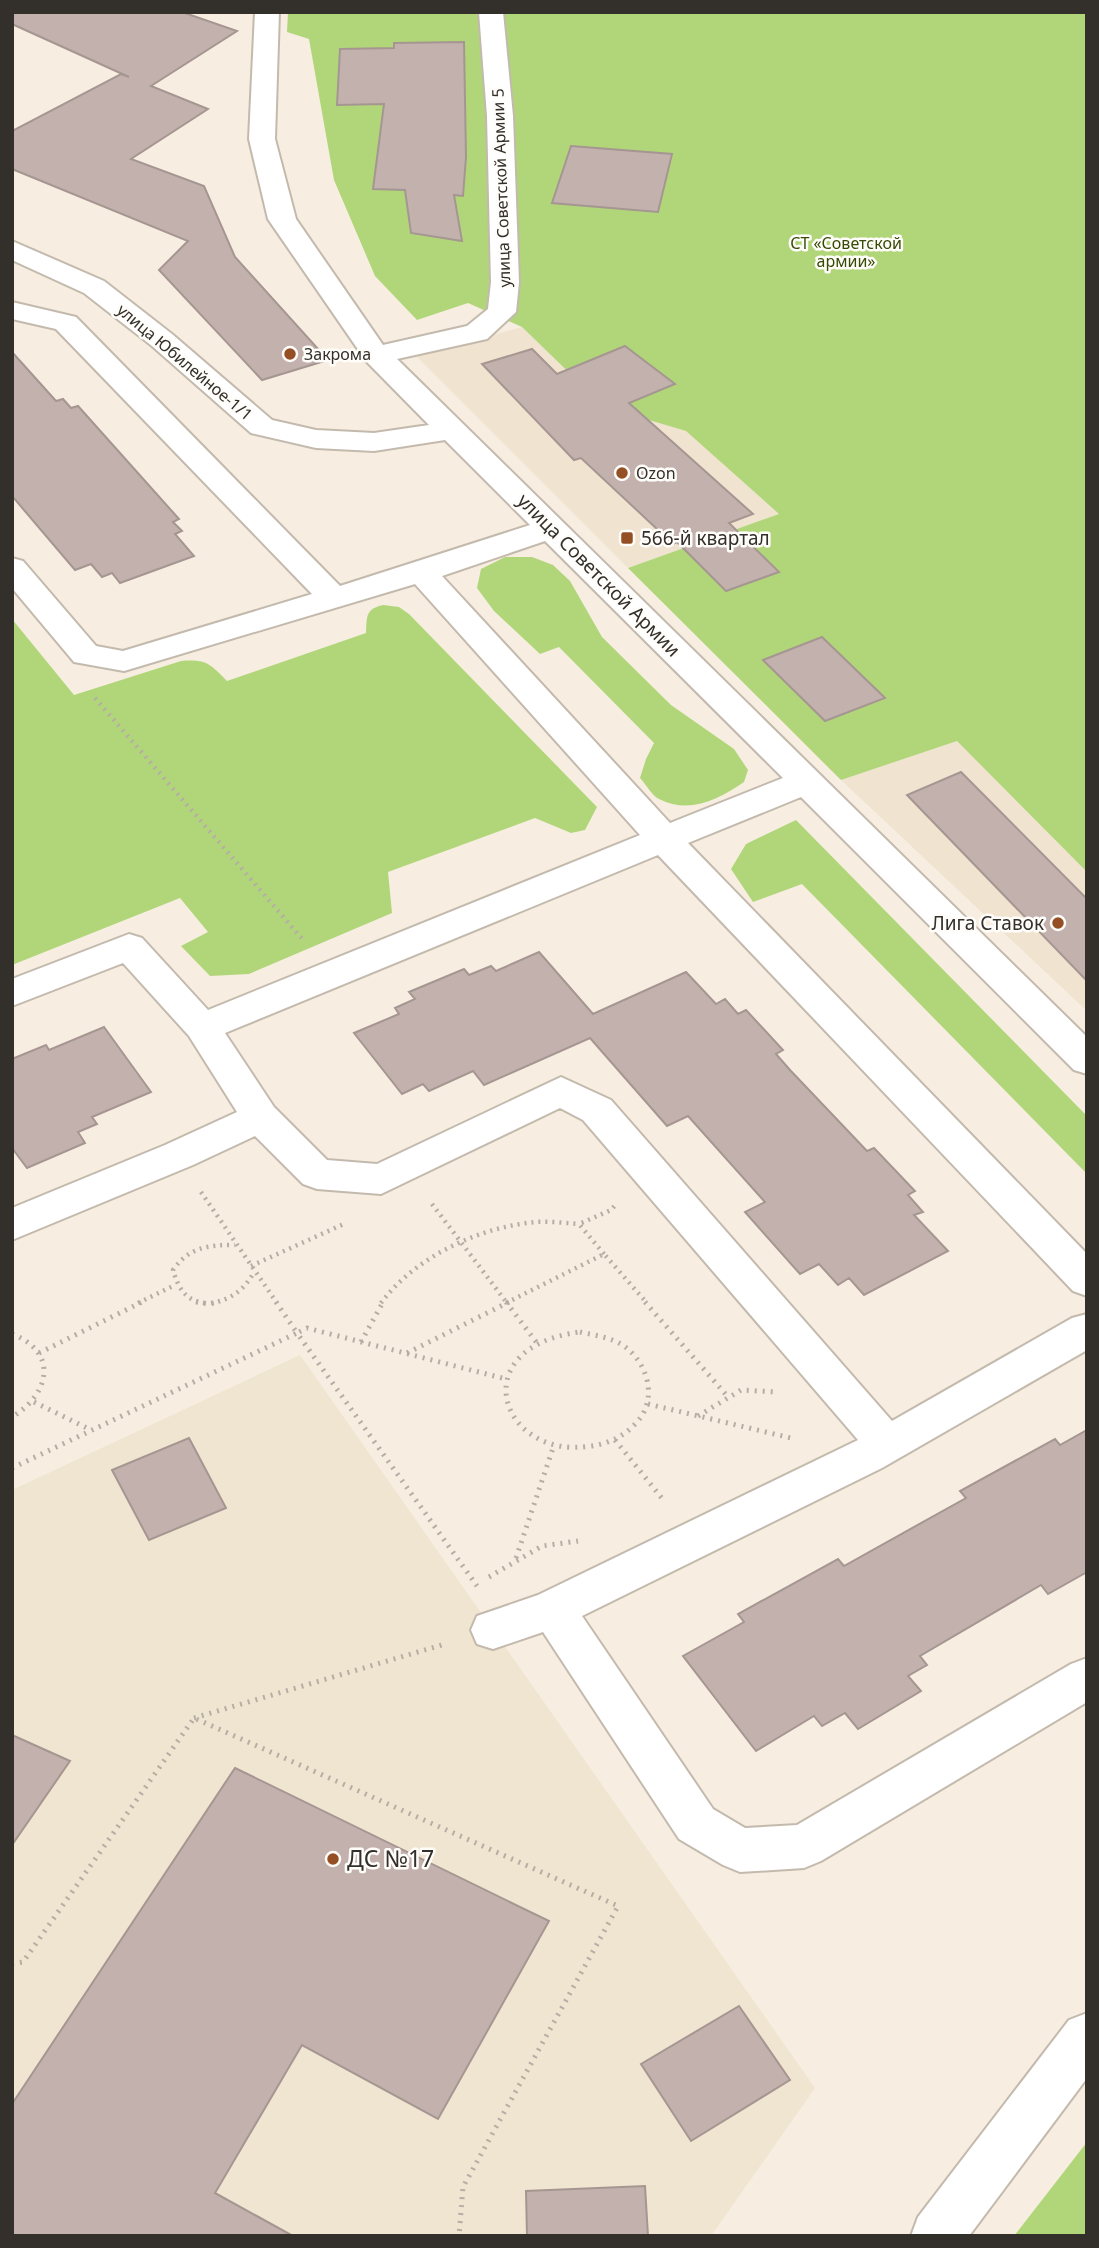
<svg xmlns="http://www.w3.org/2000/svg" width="1099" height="2248" viewBox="0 0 1099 2248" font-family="'Noto Sans',sans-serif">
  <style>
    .built { fill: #f0e3cf }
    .education { fill: #f0e5d0 }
    .green { fill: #b1d67a }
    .building { fill: #c2b1ad; stroke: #a69692; stroke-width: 2 }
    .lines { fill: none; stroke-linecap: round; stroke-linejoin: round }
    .minor-casing { stroke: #c3baad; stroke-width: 4 }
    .path-far1 { stroke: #b5aea4; stroke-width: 4.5; stroke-dasharray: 2 5; stroke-linecap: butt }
    .path { stroke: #b5aea4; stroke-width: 5; stroke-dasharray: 2 6; stroke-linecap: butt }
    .minor { fill: #fff; fill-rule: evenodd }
    .poi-dot { fill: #944f24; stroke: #fffdfa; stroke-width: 2.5 }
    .labels { text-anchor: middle; stroke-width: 5; stroke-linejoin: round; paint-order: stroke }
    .far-street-label { font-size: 16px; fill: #332f2a; stroke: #fffdfa }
    .far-park-label { font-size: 16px; fill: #354b05; stroke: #fffdfa }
    .far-poi-label { font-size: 16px; fill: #332f2a; stroke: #fffdfa; text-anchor: start }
    .poi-label { font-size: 19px; fill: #332f2a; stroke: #fffdfa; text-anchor: start }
    .street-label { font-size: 19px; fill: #332f2a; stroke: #fffdfa }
    .near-poi-label { font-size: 23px; fill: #332f2a; stroke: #fffdfa; text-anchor: start }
  </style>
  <rect width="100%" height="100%" fill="#f7eee1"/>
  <!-- built -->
  <g class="built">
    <polygon points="522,327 588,391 632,415 686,431 779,514 628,568 416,356"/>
    <polygon points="957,741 1087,872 1087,1011 841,780"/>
  </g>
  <!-- education -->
  <polygon class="education" points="300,1355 815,2088 711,2236 12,2236 12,1490"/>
  <!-- green -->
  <g class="green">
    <polygon points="288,12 1087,12 1087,872 957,741 841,780 628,568 779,514 686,431 632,415 588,391 522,327 468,303 417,320 375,276 334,180 309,39 287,32"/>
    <path d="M505,557H532L553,565L570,581L602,637L671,705L734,749L748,770L744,782C719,799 690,815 659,799C652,796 646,784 640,778L646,759L654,743L559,647L540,654L494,611L477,588L481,569Z"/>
    <path d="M383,605L399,607L409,614L597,807L585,830L571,833L535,818L388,872L392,913L249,974L210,976L181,946L208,932L180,898L12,965V619L74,695L181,661C207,659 210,664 227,681L366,633C367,617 365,609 383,605Z"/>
    <polygon points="796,820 1087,1116 1087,1174 802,884 753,902 731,869 746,844"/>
    <polygon points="1087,2142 1087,2236 1014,2236"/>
  </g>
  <!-- building -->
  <g class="building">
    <polygon points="12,12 182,12 237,31 151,86 208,109 131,159 204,186 235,257 328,360 262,380 159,270 188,241 12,169 12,131 121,74 129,77 12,24"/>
    <polygon points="464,42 466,157 463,196 454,195 462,241 411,233 405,190 373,189 384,104 337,105 340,49 394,48 394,43"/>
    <polygon points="571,146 672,154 658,212 552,203"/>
    <polygon points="625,346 675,384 629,403 753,514 729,523 779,572 726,591 677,542 673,544 581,458 574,460 482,364 532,349 557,374"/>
    <polygon points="12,352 56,401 63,399 71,408 78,406 179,519 173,522 182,531 175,534 194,556 120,583 112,573 102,577 91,564 75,570 12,496"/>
    <polygon points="822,637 885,698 825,721 763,660"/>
    <polygon points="961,772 1087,899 1087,981 907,795"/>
    <polygon points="539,952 593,1014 686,972 716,1004 725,999 738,1014 746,1010 783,1050 776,1054 790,1070 867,1151 874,1148 915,1191 908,1195 923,1212 914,1215 948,1251 864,1295 849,1278 838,1285 819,1264 800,1274 745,1212 765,1202 688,1116 667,1126 590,1038 484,1085 473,1071 429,1091 423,1084 402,1094 354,1033 399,1014 395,1008 415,999 409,992 464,969 469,975 491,966 496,971"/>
    <polygon points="104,1027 151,1092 92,1117 97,1124 78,1132 85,1143 27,1168 12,1148 12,1059 46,1045 49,1050"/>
    <polygon points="1087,1430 1087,1572 1048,1594 1041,1585 920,1656 927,1665 908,1676 921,1691 858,1729 845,1713 822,1726 814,1716 756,1751 683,1656 744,1622 738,1614 838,1559 844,1566 966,1498 960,1491 1055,1439 1060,1445"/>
    <polygon points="189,1438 226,1508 149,1540 112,1470"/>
    <polygon points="12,1735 70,1761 12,1845"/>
    <polygon points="235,1768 549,1921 438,2119 302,2045 215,2193 293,2236 12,2236 12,2104"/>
    <polygon points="739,2006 790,2080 691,2141 641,2064"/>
    <polygon points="645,2186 648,2236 527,2236 526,2191"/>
  </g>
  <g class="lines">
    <!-- minor casing -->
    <g class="minor-casing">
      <g id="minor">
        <path d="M255,12H279L275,139L296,219L383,345L467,326L488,309L491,282L487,116L479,12H503L513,116L519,282L516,312L487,339L397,359L1087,1037V1074L1074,1070L801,797L688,843L1087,1254V1296L1073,1291L658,855L225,1033L274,1107L327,1160L377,1164L561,1077L611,1100L892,1421L1072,1318L1087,1314V1350L882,1468L582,1616L713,1809L745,1828L797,1825L1071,1664L1087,1658V1702L821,1861L804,1868L740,1872L723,1865L679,1839L543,1632L493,1649L477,1644L471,1630L477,1616L538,1595L858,1440L583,1120L560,1108L381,1194L317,1189L303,1184L255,1136L193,1165L12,1240V1208L165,1145L237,1112L189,1036L123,963L12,1006V979L129,934L142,938L208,1010L640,835L415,584L124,671L74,662L12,588V558L23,561L96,646L123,651L312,594L56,329L12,319V302L76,317L340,586L530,525L445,440L374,451L316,448L251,433L152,346L84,293L12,260V241L104,281L172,334L272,420L316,430L374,433L429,425L366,361L268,219L249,139ZM545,541L783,778L670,823L442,576Z"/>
        <polygon points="1087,2013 1087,2078 969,2236 911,2236 918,2217 1069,2020"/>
      </g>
    </g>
    <!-- path-far1 -->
    <g class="path-far1">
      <polyline points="95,698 304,941"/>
      <polyline points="201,1192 277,1303"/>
      <polyline points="432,1204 507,1303"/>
      <polyline points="604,1254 579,1224 611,1210 617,1203"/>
      <polyline points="251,1266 346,1223"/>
      <polyline points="138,1303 175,1285"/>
      <path d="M205,1303C185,1301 178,1287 173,1270C189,1247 208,1245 235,1245"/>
      <path d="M211,1303C231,1300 245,1289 254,1272"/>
      <path d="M381,1303C415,1257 479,1227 536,1222C550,1221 565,1223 579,1224"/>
      <polyline points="506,1303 604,1254 647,1303"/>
    </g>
    <!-- path -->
    <g class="path">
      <polyline points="196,1302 209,1304 220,1302"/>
      <polyline points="276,1302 297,1333 307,1328 506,1379"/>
      <polyline points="506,1302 537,1343"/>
      <polyline points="645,1302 729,1398"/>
      <path d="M580,1332C594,1335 608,1337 621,1344C647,1360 659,1398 637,1422C625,1436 608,1444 591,1446C501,1461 461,1347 580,1332Z"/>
      <path d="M12,1334C59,1352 50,1394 12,1417"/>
      <polyline points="361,1342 383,1302"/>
      <polyline points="39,1353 142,1302"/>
      <polyline points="407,1353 509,1302"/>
      <polyline points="34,1402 91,1430"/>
      <polyline points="648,1404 791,1438"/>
      <polyline points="698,1416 741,1390 776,1392"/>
      <polyline points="615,1440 665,1502"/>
      <polyline points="12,1468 297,1333 477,1586"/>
      <polyline points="516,1558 554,1445"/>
      <polyline points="489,1577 542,1546 578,1541"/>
      <polyline points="194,1718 445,1644"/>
      <polyline points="12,1964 23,1962 194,1718 618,1906 463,2187 459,2236"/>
    </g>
    <!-- minor -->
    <use href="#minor" class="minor"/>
  </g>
  <!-- markers -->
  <g class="poi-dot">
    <circle cx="290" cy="354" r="7"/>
    <circle cx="622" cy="473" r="7"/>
    <rect x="620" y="531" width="14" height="14" rx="3.5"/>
    <circle cx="1058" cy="923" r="7"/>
    <circle cx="333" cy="1859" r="7"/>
  </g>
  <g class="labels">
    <!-- far-street labels -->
    <g class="far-street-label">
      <text transform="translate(501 188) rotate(-92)" y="6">улица Советской Армии 5</text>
      <text transform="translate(185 362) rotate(40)" y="6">улица Юбилейное-1/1</text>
    </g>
    <!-- far-park labels -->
    <g class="far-park-label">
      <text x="846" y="249">СТ «Советской<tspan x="846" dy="18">армии»</tspan></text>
    </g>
    <!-- far-poi labels -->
    <g class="far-poi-label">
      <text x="304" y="360">Закрома</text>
      <text x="636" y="479">Ozon</text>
    </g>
    <!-- poi labels -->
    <g class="poi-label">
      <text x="641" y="545">566-й квартал</text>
      <text x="1044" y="930" text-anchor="end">Лига Ставок</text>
    </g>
    <!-- street labels -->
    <g class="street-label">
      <text transform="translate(599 575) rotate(45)" y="7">улица Советской Армии</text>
    </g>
    <!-- near-poi labels -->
    <g class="near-poi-label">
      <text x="347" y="1867">ДС №17</text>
    </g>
  </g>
  <!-- border -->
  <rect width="1099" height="2248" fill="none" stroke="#332f2a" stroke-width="28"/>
</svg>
